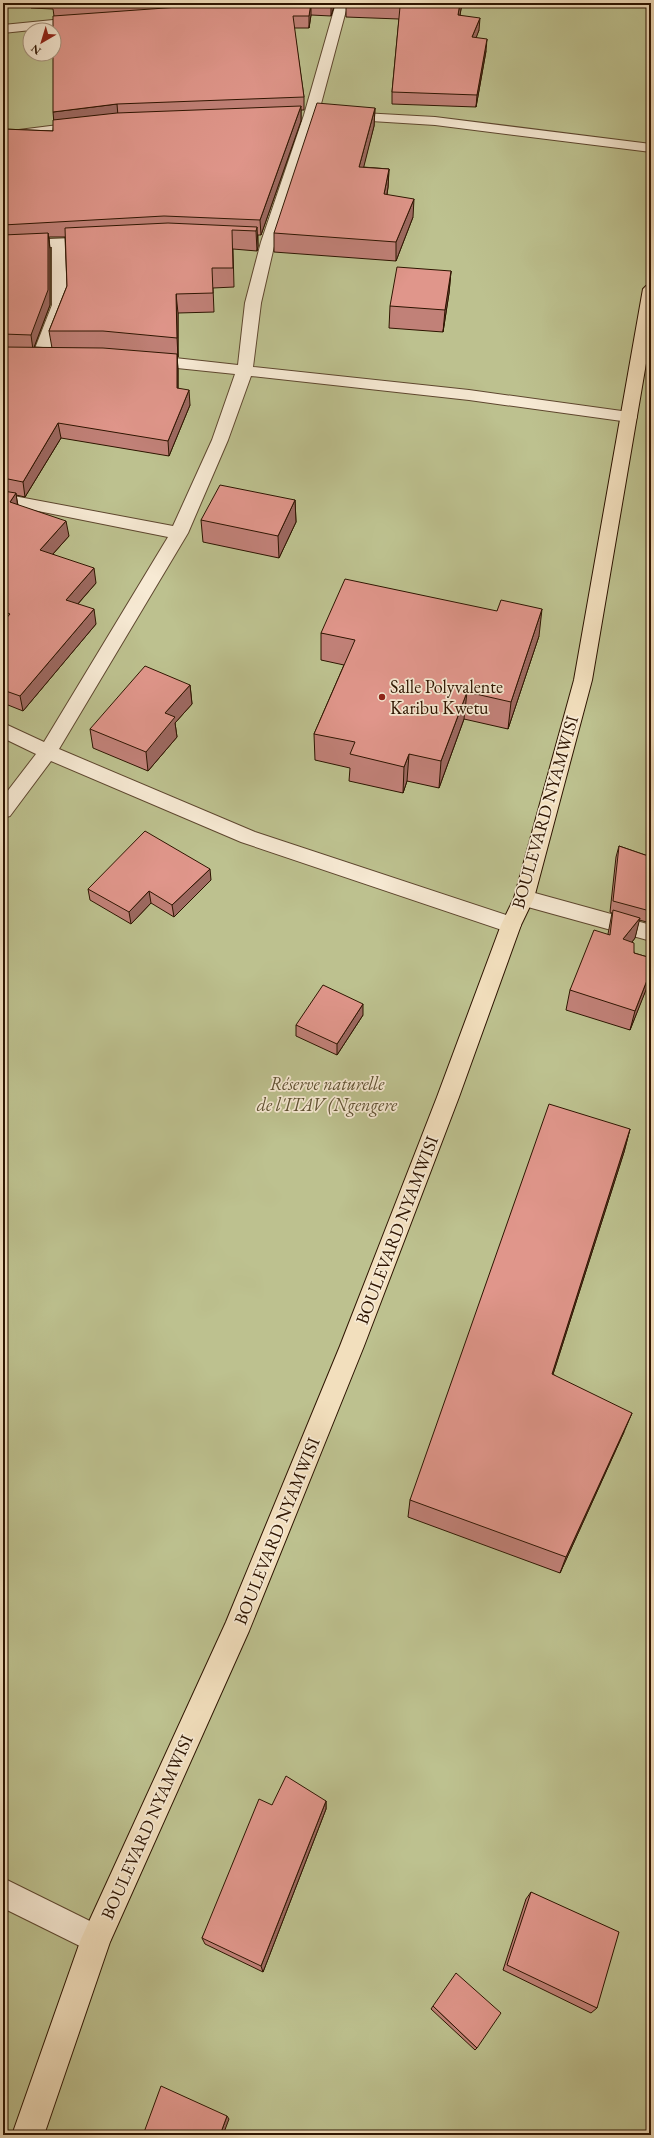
<svg xmlns="http://www.w3.org/2000/svg" width="654" height="2138" viewBox="0 0 654 2138" font-family="'EB Garamond',serif">
  <style>
    .green { fill: #bdc18f; stroke: #756a48; fill-rule: evenodd }
    .lines { fill: none; stroke-linecap: round; stroke-linejoin: round }
    .minor-casing { stroke: #5e472f; stroke-width: 2 }
    .major-casing { stroke: #2d1400; stroke-width: 2 }
    .minor { fill: #f7ead4; fill-rule: evenodd }
    .major { fill: #f2dfbd; fill-rule: evenodd }
    .wall { fill: #c18178; stroke: #2d1400; fill-rule: evenodd }
    .shaded-wall { fill: #9d6961; stroke: #2d1400 }
    .building { fill: #e0968b; stroke: #2d1400 }
    .poi-dot { fill: #8f2418; stroke: #f7ead4; stroke-width: 1.5 }
    .labels { text-anchor: middle; stroke-width: 3.5; stroke-linejoin: round; paint-order: stroke }
    .poi-label { font-size: 18px; fill: #2d1400; stroke: #f7ead4; text-anchor: start }
    .street-label { font-size: 18px; fill: #2d1400; stroke: #f7ead4 }
    .park-label { font-size: 18px; font-style: italic; fill: #5f5132; stroke: #f7ead4 }
  </style>
  <rect width="100%" height="100%" fill="#f2dfbd"/>
  <filter id="stains"><feTurbulence type="fractalNoise" baseFrequency=".005" numOctaves="4"/><feColorMatrix values="0 0 0 0 .2 0 0 0 0 .09 0 0 0 0 .02 0 0 0 .5 -.17"/></filter>
  <radialGradient id="worn" r=".72"><stop offset=".6" stop-color="#630" stop-opacity="0"/><stop offset="1" stop-color="#630" stop-opacity=".3"/></radialGradient>
  <!-- green -->
  <path class="green" d="M3,3H651V2135H3ZM30,30H54V54H30Z"/>
  <g class="lines">
    <!-- minor casing -->
    <g class="minor-casing">
      <g id="minor">
        <polygon points="336,3 348,3 318,115 275,242 261,303 253,367 469,390 629,412 635,413 637,417 635,421 629,422 469,400 251,376 228,440 188,533 59,749 255,832 518,919 521,925 518,931 511,933 241,842 51,761 10,816 3,818 3,797 36,754 3,738 3,723 44,742 168,537 3,504 3,494 173,526 212,440 235,374 148,365 142,363 140,360 142,357 148,355 238,365 245,303 261,242 304,115"/>
        <polygon points="641,3 651,3 651,7 643,6"/>
        <polygon points="83,17 88,18 89,21 88,24 3,33 3,25"/>
        <polygon points="344,112 435,117 651,144 651,152 435,125 339,119 337,116"/>
        <polygon points="82,122 87,123 89,126 87,129 3,140 3,132"/>
        <polygon points="96,237 101,238 103,241 101,244 66,247 68,305 48,356 46,359 34,359 32,356 52,305 52,247 3,249 3,241"/>
        <polygon points="524,890 651,925 651,941 517,904 514,898 517,892"/>
        <polygon points="3,1878 106,1929 111,1939 106,1949 96,1954 3,1908"/>
      </g>
    </g>
    <!-- major casing -->
    <g class="major-casing">
      <polygon id="major" points="651,284 651,334 592,680 534,898 521,925 459,1097 364,1346 249,1631 110,1942 44,2135 12,2135 81,1939 226,1622 340,1346 437,1097 501,925 514,898 574,680 643,289 646,286"/>
    </g>
    <!-- minor -->
    <use href="#minor" class="minor"/>
    <!-- major -->
    <use href="#major" class="major"/>
  </g>
  <!-- wall -->
  <g class="wall">
    <path d="M3,3H335L331,16L311,15L309,28H294L304,97V110H301V121L261,235H258V246L257,251L233,249L234,287L213,288L214,312L178,313V357H177L178,370V389L190,405L169,456L61,438L25,497L16,495L18,505L69,536L53,554L96,583L78,604L96,624L23,711L3,703V129L53,131L54,120V16L53,9L31,8L30,5H3ZM49,237H65L67,286L49,331L52,348L34,347L50,305V249Z"/>
    <polygon points="462,3 460,15 479,30 476,37 486,51 476,107 392,104 392,92 399,19 346,17 346,5"/>
    <polygon points="375,108 374,126 363,167 389,169 388,187 387,195 413,217 396,261 274,252 274,233"/>
    <polygon points="451,271 449,293 443,332 389,328 390,306"/>
    <polygon points="295,500 296,522 279,558 203,542 201,520"/>
    <polygon points="321,633 539,636 508,729 464,719 439,788 407,781 403,793 349,781 350,768 315,760 314,734 344,665 321,660"/>
    <polygon points="190,685 192,704 175,723 177,737 148,771 93,748 90,729"/>
    <polygon points="619,846 651,857 651,917 647,922 639,920 635,938 632,942 634,953 651,958 651,976 630,1030 566,1010 570,990 608,934 612,913 610,912 616,857"/>
    <polygon points="211,880 174,917 151,903 131,924 90,900 88,889"/>
    <polygon points="363,1015 337,1055 296,1036 296,1025"/>
    <polygon points="630,1129 624,1152 553,1374 624,1432 560,1573 408,1517 410,1500"/>
    <polygon points="326,1801 326,1809 263,1972 205,1944 202,1938 272,1805"/>
    <polygon points="531,1892 597,2008 591,2013 503,1970 526,1899"/>
    <polygon points="433,2006 477,2048 475,2050 431,2009"/>
  </g>
  <!-- shaded-wall -->
  <g class="shaded-wall">
    <polygon points="311,3 311,15 309,28 309,16"/>
    <polygon points="331,3 335,3 331,16"/>
    <polygon points="460,3 462,3 458,27 458,15"/>
    <polygon points="480,18 479,30 472,49 472,37"/>
    <polygon points="487,39 486,51 476,107 477,95"/>
    <polygon points="117,104 118,116 54,124 53,112"/>
    <polygon points="301,106 301,121 261,235 260,220"/>
    <polygon points="375,108 374,126 359,186 359,167"/>
    <polygon points="389,169 388,187 384,213 384,194"/>
    <polygon points="414,199 413,217 396,261 396,242"/>
    <polygon points="257,227 258,246 257,251 256,231"/>
    <polygon points="48,233 50,249 50,305 33,350 31,335"/>
    <polygon points="451,271 449,293 443,332 445,310"/>
    <polygon points="176,294 178,313 178,357 177,338"/>
    <polygon points="177,354 178,370 178,404 177,388"/>
    <polygon points="189,390 190,405 169,456 168,441"/>
    <polygon points="58,423 61,438 25,497 23,482"/>
    <polygon points="16,493 18,509 10,502"/>
    <polygon points="295,500 296,522 279,558 278,536"/>
    <polygon points="66,521 69,536 43,565 40,550"/>
    <polygon points="94,568 96,583 68,615 66,600"/>
    <polygon points="94,609 96,624 23,711 20,696"/>
    <polygon points="542,609 539,636 508,729 511,702"/>
    <polygon points="190,685 192,704 175,723 177,737 148,771 146,752 165,713"/>
    <polygon points="467,692 464,719 439,788 441,761"/>
    <polygon points="409,754 407,781 403,793 404,767"/>
    <polygon points="210,869 211,880 174,917 172,905"/>
    <polygon points="149,891 151,903 131,924 129,912"/>
    <polygon points="651,910 651,917 647,922 650,911"/>
    <polygon points="640,918 635,938 619,959 623,939"/>
    <polygon points="651,970 651,976 650,980 630,1030 635,1011"/>
    <polygon points="363,1004 363,1015 337,1055 337,1044"/>
    <polygon points="630,1129 624,1152 547,1393 552,1374"/>
    <polygon points="632,1413 624,1432 560,1573 566,1557"/>
    <polygon points="326,1801 326,1809 263,1972 261,1966"/>
    <polygon points="227,2116 229,2119 223,2135 220,2135"/>
  </g>
  <!-- building -->
  <g class="building">
    <polygon points="53,3 84,3 53,5"/>
    <polygon points="235,3 331,3 331,4 311,3 309,16 293,16 304,97 117,104 53,112 53,54 54,54 54,30 53,30 53,16"/>
    <polygon points="346,3 460,3 458,15 480,18 472,37 487,39 477,95 392,92 400,7 346,5"/>
    <polygon points="317,103 375,108 359,167 389,169 384,194 414,199 396,242 274,233"/>
    <polygon points="301,106 260,220 164,216 3,225 3,129 53,131 53,120 117,113"/>
    <polygon points="168,223 257,227 256,231 232,230 233,268 212,268 213,293 176,294 177,338 103,331 49,331 67,286 65,228"/>
    <polygon points="48,233 48,290 31,335 3,334 3,235"/>
    <polygon points="397,267 451,271 445,310 390,306"/>
    <polygon points="3,347 103,348 177,354 177,388 189,390 168,441 58,423 23,482 3,478"/>
    <polygon points="220,485 295,500 278,536 201,520"/>
    <polygon points="3,491 16,493 10,502 66,521 40,550 94,568 66,600 94,609 20,696 3,690 3,622 10,614 3,611"/>
    <polygon points="345,579 497,611 501,600 542,609 511,702 467,692 441,761 409,754 404,767 350,754 355,742 314,734 355,640 321,633"/>
    <polygon points="145,666 190,685 165,713 175,717 146,752 90,729"/>
    <polygon points="145,831 210,869 172,905 149,891 129,912 88,889"/>
    <polygon points="619,846 651,857 651,910 650,911 613,901"/>
    <polygon points="613,910 640,918 623,939 634,943 634,953 651,958 651,970 635,1011 570,990 594,930 610,935"/>
    <polygon points="323,985 363,1004 337,1044 296,1025"/>
    <polygon points="549,1104 630,1129 552,1374 632,1413 566,1557 410,1500"/>
    <polygon points="286,1776 326,1801 261,1966 202,1938 259,1799 272,1805"/>
    <polygon points="531,1892 619,1932 597,2008 507,1965"/>
    <polygon points="456,1973 501,2013 477,2048 433,2006"/>
    <polygon points="161,2086 227,2116 220,2135 143,2135"/>
  </g>
  <!-- markers -->
  <circle class="poi-dot" cx="382" cy="697" r="4"/>
  <g class="labels">
    <!-- poi labels -->
    <g class="poi-label">
      <text x="390" y="693">Salle Polyvalente<tspan x="390" dy="21">Karibu Kwetu</tspan></text>
    </g>
    <!-- street labels -->
    <g class="street-label">
      <text transform="translate(545 812) rotate(-74)" y="6">BOULEVARD NYAMWISI</text>
      <text transform="translate(397 1230) rotate(-69)" y="6">BOULEVARD NYAMWISI</text>
      <text transform="translate(277 1531) rotate(-68)" y="6">BOULEVARD NYAMWISI</text>
      <text transform="translate(147 1827) rotate(-66)" y="6">BOULEVARD NYAMWISI</text>
    </g>
    <!-- park labels -->
    <g class="park-label">
      <text x="327" y="1090">Réserve naturelle<tspan x="327" dy="21">de l'ITAV (Ngengere</tspan></text>
    </g>
  </g>
  <!-- margin -->
  <rect width="654" height="2138" fill="none" stroke="#f2dfbd" stroke-width="16"/>
  <rect x="4" y="4" width="646" height="2130" fill="none" stroke="#2d1400" stroke-width="2"/>
  <rect x="8" y="8" width="638" height="2122" fill="none" stroke="#2d1400"/>
  <!-- north arrow -->
  <g transform="translate(42 42) rotate(218)"><circle r="19" fill="#f7ead4" stroke="#a6947f"/>
  <path d="M0-3L7 15L0 10L-7 15Z" fill="#8f2418"/>
  <text y="-6" font-size="11" font-weight="bold" text-anchor="middle" fill="#2d1400">N</text>
  </g>
  <rect width="100%" height="100%" filter="url(#stains)"/>
  <rect width="100%" height="100%" fill="url(#worn)"/>
</svg>
